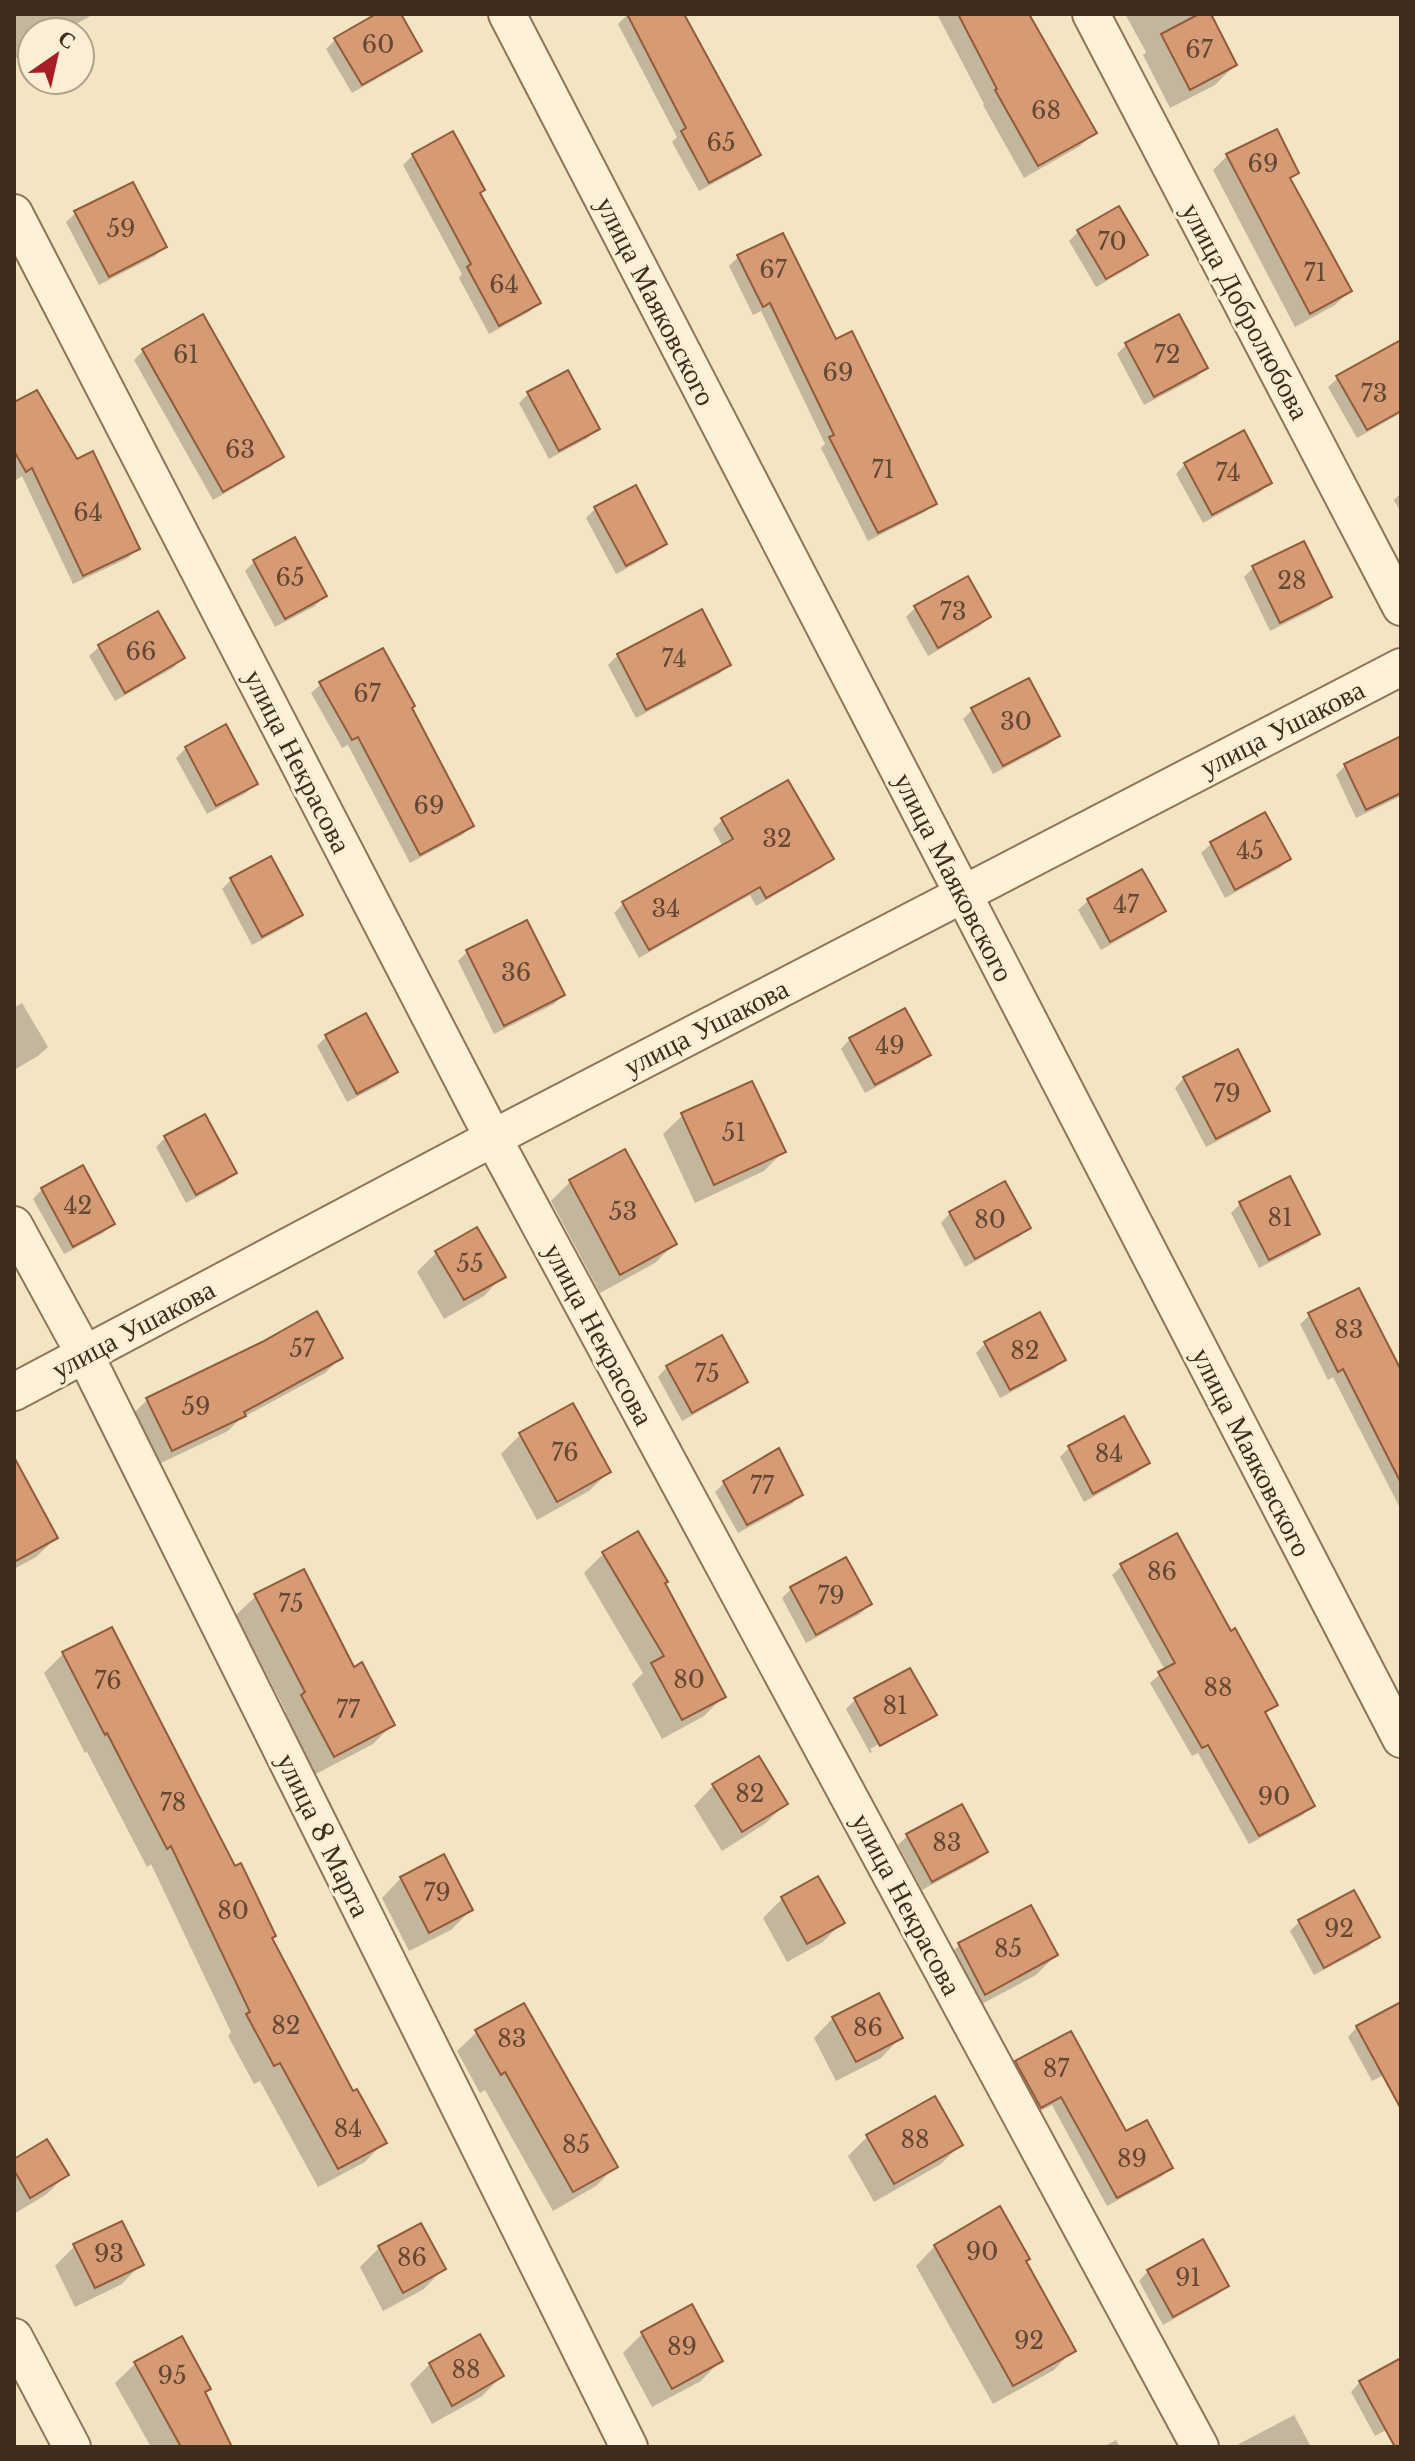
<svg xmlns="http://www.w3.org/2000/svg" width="1415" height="2461" viewBox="0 0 1415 2461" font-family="'Libre Baskerville',serif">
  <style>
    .shadow { fill: #0003 }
    .building { fill: #d69b75; stroke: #935b3a; stroke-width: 2 }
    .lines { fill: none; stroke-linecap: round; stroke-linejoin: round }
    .street-casing { stroke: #917457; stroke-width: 40 }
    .street { stroke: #fdf1d8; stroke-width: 36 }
    .labels { text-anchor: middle; stroke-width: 6; stroke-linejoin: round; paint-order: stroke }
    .number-label { font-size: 24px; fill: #654833 }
    .street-label { font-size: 28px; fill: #3f2d1d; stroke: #faeed4 }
  </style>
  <rect width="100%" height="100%" fill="#f3e4c3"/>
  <!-- shadow -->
  <g class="shadow">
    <polygon points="14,14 94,14 62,32 32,32 32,49 14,59"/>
    <polygon points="380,14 399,14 419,51 410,60 352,93 326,49 335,40"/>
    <polygon points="628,14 682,14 758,155 749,164 699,191 672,142 677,137 618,24"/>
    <polygon points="937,14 1030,14 1035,24 1033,26 1094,133 1080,146 1024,178 983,105 984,104"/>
    <polygon points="1125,14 1209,14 1235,65 1215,85 1170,108 1143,55 1146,52"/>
    <polygon points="413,155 479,194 538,303 529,312 489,334 459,278 462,274 403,165"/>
    <polygon points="1227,156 1297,173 1289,180 1350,291 1335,305 1295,327 1213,170"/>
    <polygon points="76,213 164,246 155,256 99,285 66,222"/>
    <polygon points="1078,232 1145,254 1136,264 1096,287 1069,241"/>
    <polygon points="738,257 836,341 934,503 925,512 868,541 821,448 825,444 761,311 753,315 729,266"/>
    <polygon points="1178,316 1206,367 1197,377 1144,405 1117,354 1126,345"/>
    <polygon points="1401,346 1401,413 1357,438 1328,387 1338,378"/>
    <polygon points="144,350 281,457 272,466 213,500 134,360"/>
    <polygon points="528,394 598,428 588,438 549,459 519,403"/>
    <polygon points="14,405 76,462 138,548 128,558 73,584 22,476 16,480 14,477"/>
    <polygon points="1185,464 1269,482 1260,492 1203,523 1176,474"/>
    <polygon points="1401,493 1401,513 1394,500"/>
    <polygon points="595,509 665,543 655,553 616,574 586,518"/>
    <polygon points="254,562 324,596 315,606 275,627 245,571"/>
    <polygon points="1253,568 1330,597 1320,606 1270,631 1244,577"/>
    <polygon points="967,578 989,617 980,626 928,656 906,617 915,608"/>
    <polygon points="157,613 183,658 173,668 115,701 89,656 99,647"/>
    <polygon points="618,655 729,665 719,674 636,718 608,665"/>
    <polygon points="321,684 410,708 472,826 462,835 410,863 348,745 342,748 311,693"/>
    <polygon points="973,709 1058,736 1048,745 993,774 963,719"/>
    <polygon points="1401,739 1401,796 1356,818 1336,775 1345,766"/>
    <polygon points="186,748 255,784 246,793 207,814 176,758"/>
    <polygon points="1265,815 1289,859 1280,868 1225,898 1201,853 1211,844"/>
    <polygon points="722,820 831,859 822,868 756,906 750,895 639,958 614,913 623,904 723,847 713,829"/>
    <polygon points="1141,871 1163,911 1154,920 1101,950 1078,910 1088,901"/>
    <polygon points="231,880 301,914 291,924 252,945 222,889"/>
    <polygon points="526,922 563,995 554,1004 494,1034 458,961 467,952"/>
    <polygon points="22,1003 48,1047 38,1056 14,1070 14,1008"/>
    <polygon points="326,1037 396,1072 387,1081 347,1102 317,1046"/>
    <polygon points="850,1039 929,1054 919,1064 865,1093 841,1049"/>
    <polygon points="1184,1078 1268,1111 1258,1120 1206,1147 1175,1088"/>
    <polygon points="683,1115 783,1152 764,1171 695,1203 663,1134"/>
    <polygon points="165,1138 235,1172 225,1182 186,1203 156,1147"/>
    <polygon points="570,1182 674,1244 655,1263 600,1293 551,1201"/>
    <polygon points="42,1189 112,1224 103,1233 64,1254 33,1199"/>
    <polygon points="1241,1203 1317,1234 1308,1243 1259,1268 1231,1213"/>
    <polygon points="950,1213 1029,1228 1019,1237 965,1267 941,1223"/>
    <polygon points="476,1229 503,1276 484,1296 444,1319 417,1272 436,1253"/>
    <polygon points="1310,1315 1401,1374 1401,1510 1333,1377 1328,1380 1300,1324"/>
    <polygon points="985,1344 1064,1359 1054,1369 1000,1398 976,1353"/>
    <polygon points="340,1358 325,1373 240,1419 228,1431 157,1465 132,1415 148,1399"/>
    <polygon points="667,1367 745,1382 736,1391 682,1421 658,1377"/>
    <polygon points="520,1435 609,1472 589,1491 537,1520 501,1454"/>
    <polygon points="1069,1448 1147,1463 1138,1472 1084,1502 1060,1457"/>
    <polygon points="14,1472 56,1538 36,1557 14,1569"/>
    <polygon points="724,1483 801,1494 792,1504 738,1533 715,1492"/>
    <polygon points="603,1554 663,1584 724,1696 704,1716 662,1739 632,1684 643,1673 584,1573"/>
    <polygon points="1122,1566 1230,1634 1276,1704 1264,1715 1312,1805 1303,1815 1249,1844 1198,1753 1192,1756 1150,1683 1165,1670 1112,1575"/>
    <polygon points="791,1589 870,1604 860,1614 806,1643 782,1598"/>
    <polygon points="256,1596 353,1670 393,1724 373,1744 314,1775 282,1716 286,1712 236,1615"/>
    <polygon points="63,1654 234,1868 352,2093 384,2142 365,2162 318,2187 260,2081 254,2084 228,2036 231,2032 151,1864 147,1867 87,1752 85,1753 44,1673"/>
    <polygon points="856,1699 934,1715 926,1723 926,1718 870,1749 872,1752 925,1723 870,1753 846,1709"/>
    <polygon points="713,1786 786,1803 766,1823 722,1851 694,1806"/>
    <polygon points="907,1836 986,1851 976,1861 922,1890 898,1845"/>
    <polygon points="401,1878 471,1910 451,1930 409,1951 382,1898"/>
    <polygon points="782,1899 842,1922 823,1942 787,1962 763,1918"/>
    <polygon points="1299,1922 1378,1937 1369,1946 1314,1975 1290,1931"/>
    <polygon points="959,1945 1056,1955 1036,1975 965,2013 940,1965"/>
    <polygon points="1401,2004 1401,2066 1372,2081 1348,2037 1357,2027"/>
    <polygon points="833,2018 900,2038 881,2058 836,2081 814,2038"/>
    <polygon points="477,2032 615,2167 596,2186 553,2211 485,2090 480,2093 457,2051"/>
    <polygon points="1016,2062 1125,2134 1171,2167 1161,2177 1107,2206 1052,2105 1031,2116 1007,2072"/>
    <polygon points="868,2136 960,2145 941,2164 874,2202 848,2156"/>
    <polygon points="14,2161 66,2175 47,2194 14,2214"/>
    <polygon points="75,2246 141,2264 122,2284 75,2307 55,2266"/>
    <polygon points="935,2246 1024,2262 1073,2350 1054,2370 993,2404 916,2266"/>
    <polygon points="379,2248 443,2269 424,2289 383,2311 360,2267"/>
    <polygon points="1148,2271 1227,2286 1217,2295 1163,2325 1139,2281"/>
    <polygon points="642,2334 720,2361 701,2381 652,2407 623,2353"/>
    <polygon points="479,2337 502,2376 482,2396 432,2424 410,2384 430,2364"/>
    <polygon points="181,2339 203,2394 230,2447 151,2447 115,2383 135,2364"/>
    <polygon points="1401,2360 1401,2422 1375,2436 1351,2392 1360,2382"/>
    <polygon points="1294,2415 1311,2447 1236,2447 1239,2444"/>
    <polygon points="1116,2440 1120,2447 1103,2447"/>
  </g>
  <!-- building -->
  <g class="building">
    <polygon points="376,14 401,14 422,51 362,85 334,38"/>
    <polygon points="627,14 684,14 761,155 709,183 681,131 686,128"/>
    <polygon points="958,14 1029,14 1097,133 1038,166 995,90 997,89"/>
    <polygon points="1199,14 1211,14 1237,65 1190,90 1161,34"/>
    <polygon points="1277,129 1299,173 1290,178 1352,291 1310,314 1226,154"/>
    <polygon points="453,131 485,190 480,193 541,303 499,326 467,267 471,264 412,154"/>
    <polygon points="133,182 167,247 109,277 74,211"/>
    <polygon points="1119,206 1148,255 1106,279 1077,230"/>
    <polygon points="783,233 836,339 852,331 937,504 878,533 829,437 834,435 770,303 763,307 737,255"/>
    <polygon points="203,314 284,457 223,492 142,349"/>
    <polygon points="1179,314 1208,368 1154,397 1125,343"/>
    <polygon points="1401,340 1401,411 1367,430 1336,376"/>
    <polygon points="568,370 600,429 559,451 527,392"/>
    <polygon points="37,390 77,459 93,451 140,549 83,576 32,468 26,472 14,451 14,402"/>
    <polygon points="1244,430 1272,483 1212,515 1184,463"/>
    <polygon points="636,485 667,544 626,566 594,507"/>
    <polygon points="295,537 327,596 285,619 253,560"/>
    <polygon points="1304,541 1332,597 1280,623 1252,566"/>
    <polygon points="968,576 991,617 938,648 914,606"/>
    <polygon points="702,609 731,665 646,710 617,654"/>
    <polygon points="158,611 185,658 125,693 98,645"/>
    <polygon points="383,648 415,706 412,708 474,826 420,855 358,737 352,740 319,682"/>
    <polygon points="1029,678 1060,736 1003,766 971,708"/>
    <polygon points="226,724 258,784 216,806 185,747"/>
    <polygon points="1401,736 1401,793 1366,810 1344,764"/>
    <polygon points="788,780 834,859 766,898 760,887 649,950 622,902 733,839 721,818"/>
    <polygon points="1265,812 1291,859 1235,890 1210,842"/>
    <polygon points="271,856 303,915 262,937 230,878"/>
    <polygon points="1142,869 1166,911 1110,942 1087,899"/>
    <polygon points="527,920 565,995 504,1026 466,950"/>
    <polygon points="905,1008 931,1055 875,1085 849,1038"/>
    <polygon points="366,1013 398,1072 357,1094 325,1035"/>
    <polygon points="1238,1049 1270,1111 1216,1139 1183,1077"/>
    <polygon points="752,1081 786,1152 714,1185 681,1113"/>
    <polygon points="205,1114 237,1173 196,1195 164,1136"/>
    <polygon points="625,1149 677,1244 620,1275 569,1180"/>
    <polygon points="83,1165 115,1224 73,1247 41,1188"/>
    <polygon points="1290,1176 1320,1234 1269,1260 1239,1202"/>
    <polygon points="1005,1181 1031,1228 975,1259 949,1212"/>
    <polygon points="477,1227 506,1277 464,1300 435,1251"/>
    <polygon points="1359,1288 1401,1370 1401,1483 1343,1369 1338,1372 1308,1313"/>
    <polygon points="317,1311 343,1358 244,1412 246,1416 172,1451 146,1398 262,1342"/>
    <polygon points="1040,1312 1066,1360 1010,1390 984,1342"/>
    <polygon points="722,1335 748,1382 692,1413 666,1366"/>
    <polygon points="573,1403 611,1472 557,1502 519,1433"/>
    <polygon points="1124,1416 1150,1463 1093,1494 1068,1446"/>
    <polygon points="779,1448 803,1495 747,1525 723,1481"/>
    <polygon points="14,1457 58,1538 14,1562"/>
    <polygon points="638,1531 668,1582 665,1583 726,1697 682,1720 651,1663 664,1656 602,1552"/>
    <polygon points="1177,1533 1231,1631 1235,1628 1278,1705 1265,1712 1315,1806 1259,1836 1208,1745 1202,1748 1158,1672 1175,1663 1120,1564"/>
    <polygon points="846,1557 872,1604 816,1635 790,1587"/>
    <polygon points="304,1569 354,1667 362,1662 395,1725 334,1757 301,1695 305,1692 254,1594"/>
    <polygon points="112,1627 235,1866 241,1863 276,1936 272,1938 353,2091 357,2089 387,2143 338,2169 280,2063 274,2066 246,2014 250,2012 171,1846 167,1849 107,1733 105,1735 62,1652"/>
    <polygon points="910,1668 937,1715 880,1746 854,1698"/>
    <polygon points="759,1756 788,1804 742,1832 712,1784"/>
    <polygon points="962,1804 988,1852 932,1882 906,1834"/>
    <polygon points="444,1854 473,1910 429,1933 400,1877"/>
    <polygon points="818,1876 845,1923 807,1944 781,1897"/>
    <polygon points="1354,1890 1380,1937 1324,1968 1298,1920"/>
    <polygon points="1031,1905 1058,1955 985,1995 958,1943"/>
    <polygon points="879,1993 903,2038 856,2062 832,2017"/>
    <polygon points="1401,2002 1401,2109 1356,2026"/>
    <polygon points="524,2003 618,2167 573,2192 505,2072 501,2075 475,2030"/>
    <polygon points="1071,2031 1126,2131 1147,2120 1173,2168 1117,2198 1061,2097 1041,2108 1015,2061"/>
    <polygon points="935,2096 963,2145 894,2184 866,2135"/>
    <polygon points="47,2139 69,2175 30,2198 14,2170 14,2159"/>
    <polygon points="1000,2206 1030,2259 1026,2261 1076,2351 1013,2386 934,2245"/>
    <polygon points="122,2221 144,2265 95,2288 73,2244"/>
    <polygon points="421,2223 446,2269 403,2293 378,2246"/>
    <polygon points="1203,2239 1229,2286 1173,2317 1147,2270"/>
    <polygon points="692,2304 723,2361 672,2389 641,2332"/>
    <polygon points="480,2334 504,2376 452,2406 429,2363"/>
    <polygon points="182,2336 211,2389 205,2392 232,2447 181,2447 134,2362"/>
    <polygon points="1401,2358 1401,2447 1395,2447 1359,2381"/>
  </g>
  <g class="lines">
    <!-- street casing -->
    <g class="street-casing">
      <g id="street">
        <polyline points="507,14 1401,1739"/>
        <polyline points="1091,14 1401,607"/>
        <polyline points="14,213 493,1138 1200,2447"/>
        <polyline points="14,1225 85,1355 629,2447"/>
        <polyline points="14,1392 493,1138 1401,667"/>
        <polyline points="14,2337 72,2447"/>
      </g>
    </g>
    <!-- street -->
    <use href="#street" class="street"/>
  </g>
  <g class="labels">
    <!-- number labels -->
    <g class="number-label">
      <text x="378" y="53">60</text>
      <text x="1199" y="58">67</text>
      <text x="1046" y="119">68</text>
      <text x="721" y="151">65</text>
      <text x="1263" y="172">69</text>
      <text x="121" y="237">59</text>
      <text x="1112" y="250">70</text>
      <text x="773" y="278">67</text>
      <text x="1315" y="281">71</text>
      <text x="504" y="293">64</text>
      <text x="186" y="363">61</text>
      <text x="1167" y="363">72</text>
      <text x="838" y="381">69</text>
      <text x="1374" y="402">73</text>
      <text x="240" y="458">63</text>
      <text x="883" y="478">71</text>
      <text x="1228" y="481">74</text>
      <text x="88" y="521">64</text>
      <text x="290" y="586">65</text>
      <text x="1292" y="589">28</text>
      <text x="953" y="620">73</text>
      <text x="141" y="660">66</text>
      <text x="674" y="667">74</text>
      <text x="367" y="702">67</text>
      <text x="1016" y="730">30</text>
      <text x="429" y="814">69</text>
      <text x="777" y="847">32</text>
      <text x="1250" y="859">45</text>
      <text x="1126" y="913">47</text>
      <text x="666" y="917">34</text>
      <text x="516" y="981">36</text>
      <text x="890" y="1054">49</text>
      <text x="1227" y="1102">79</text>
      <text x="734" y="1141">51</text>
      <text x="78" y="1214">42</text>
      <text x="623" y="1220">53</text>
      <text x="1280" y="1226">81</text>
      <text x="990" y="1228">80</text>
      <text x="470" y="1272">55</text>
      <text x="1349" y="1338">83</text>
      <text x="302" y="1357">57</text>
      <text x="1025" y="1359">82</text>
      <text x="707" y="1382">75</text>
      <text x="196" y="1415">59</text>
      <text x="565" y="1461">76</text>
      <text x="1109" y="1462">84</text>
      <text x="762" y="1494">77</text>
      <text x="1162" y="1580">86</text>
      <text x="831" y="1604">79</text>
      <text x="291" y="1612">75</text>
      <text x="689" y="1688">80</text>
      <text x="108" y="1689">76</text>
      <text x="1218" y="1696">88</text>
      <text x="895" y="1714">81</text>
      <text x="348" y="1718">77</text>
      <text x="750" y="1802">82</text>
      <text x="1274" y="1805">90</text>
      <text x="173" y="1811">78</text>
      <text x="947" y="1851">83</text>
      <text x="437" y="1901">79</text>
      <text x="233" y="1919">80</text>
      <text x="1339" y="1937">92</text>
      <text x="1008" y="1957">85</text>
      <text x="286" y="2034">82</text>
      <text x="868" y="2036">86</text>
      <text x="512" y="2047">83</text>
      <text x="1056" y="2077">87</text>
      <text x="348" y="2137">84</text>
      <text x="915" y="2148">88</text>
      <text x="576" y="2153">85</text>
      <text x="1132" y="2167">89</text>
      <text x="982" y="2260">90</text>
      <text x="109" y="2262">93</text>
      <text x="412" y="2266">86</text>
      <text x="1188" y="2286">91</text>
      <text x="1029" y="2349">92</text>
      <text x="682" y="2355">89</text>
      <text x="466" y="2378">88</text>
      <text x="172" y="2384">95</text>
    </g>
    <!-- street labels -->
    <g class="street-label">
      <text transform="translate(656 301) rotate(63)" y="10">улица Маяковского</text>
      <text transform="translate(1246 311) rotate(62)" y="10">улица Добролюбова</text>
      <text transform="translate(1282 728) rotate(-27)" y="10">улица Ушакова</text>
      <text transform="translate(298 761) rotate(63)" y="10">улица Некрасова</text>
      <text transform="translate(954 877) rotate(63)" y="10">улица Маяковского</text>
      <text transform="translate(706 1027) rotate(-27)" y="10">улица Ушакова</text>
      <text transform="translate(133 1329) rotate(-28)" y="10">улица Ушакова</text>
      <text transform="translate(599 1334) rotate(62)" y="10">улица Некрасова</text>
      <text transform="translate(1252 1452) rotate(63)" y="10">улица Маяковского</text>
      <text transform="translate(324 1835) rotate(64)" y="10">улица 8 Марта</text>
      <text transform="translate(907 1904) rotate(62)" y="10">улица Некрасова</text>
    </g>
  </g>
  <!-- border -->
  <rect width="1415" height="2461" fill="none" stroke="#3f2d1d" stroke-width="32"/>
  <!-- north arrow -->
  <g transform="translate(56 56) rotate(34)"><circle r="38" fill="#faeed4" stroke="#afa18b" stroke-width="2"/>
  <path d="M0-6L14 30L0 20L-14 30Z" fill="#a71f24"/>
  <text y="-12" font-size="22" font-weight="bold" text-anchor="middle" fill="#3f2d1d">С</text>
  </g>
</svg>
